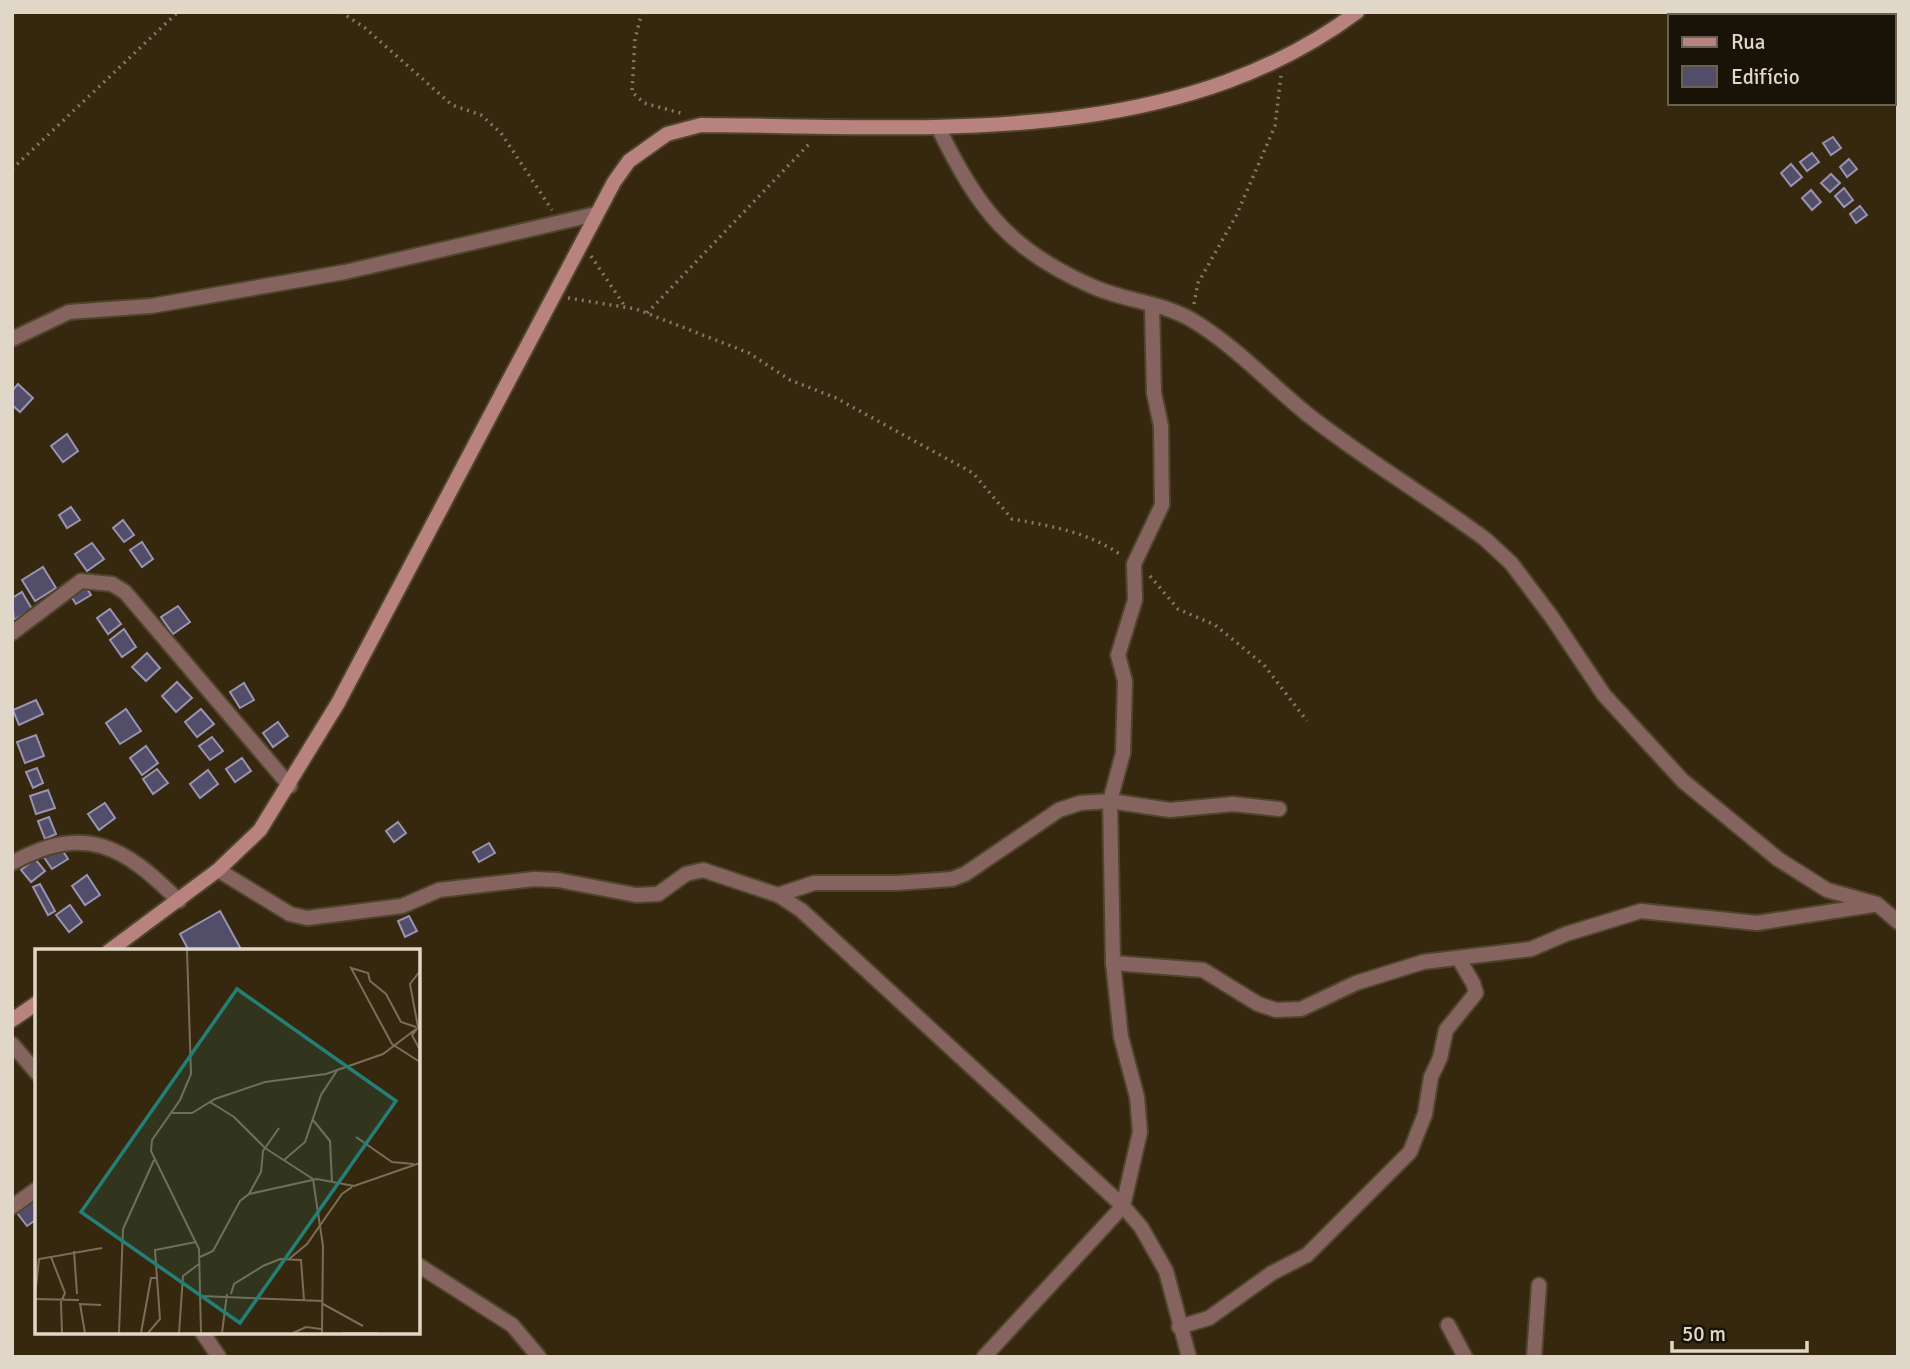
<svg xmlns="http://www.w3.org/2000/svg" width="1910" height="1369" viewBox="0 0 1910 1369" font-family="Signika,sans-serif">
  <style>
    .building { fill: #524d68; stroke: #9994b2; stroke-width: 2 }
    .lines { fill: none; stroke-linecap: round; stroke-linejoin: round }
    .street-casing { stroke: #51442c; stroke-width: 18 }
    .secondary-casing { stroke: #51442c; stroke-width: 18 }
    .path { stroke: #857964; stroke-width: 3.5; stroke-dasharray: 2 5; stroke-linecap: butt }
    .street { stroke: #856460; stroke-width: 14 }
    .secondary { stroke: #b8837e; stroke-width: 14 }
    .inset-road { fill: none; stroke: #7a6e58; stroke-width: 2 }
    .view { fill: #248077; fill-opacity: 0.15; stroke: #248077; stroke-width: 3.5 }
    .inset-edge { fill: none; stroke: #e0d7c8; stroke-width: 3.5 }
  </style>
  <rect width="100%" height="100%" fill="#36280e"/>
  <!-- building -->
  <g class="building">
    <polygon points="1833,137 1841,148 1831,155 1823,143"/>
    <polygon points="1812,153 1819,162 1807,171 1800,162"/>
    <polygon points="1849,159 1857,169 1847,177 1840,167"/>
    <polygon points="1791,164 1802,177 1791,186 1781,173"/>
    <polygon points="1831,174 1840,183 1830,192 1821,183"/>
    <polygon points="1844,188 1853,200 1844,207 1835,196"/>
    <polygon points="1811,190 1821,202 1812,210 1802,198"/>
    <polygon points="1860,206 1867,215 1856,223 1850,214"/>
    <polygon points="18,384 33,398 20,412 12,405 12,391"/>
    <polygon points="67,434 78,451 63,462 51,446"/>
    <polygon points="71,507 80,520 67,528 59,515"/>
    <polygon points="123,520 134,535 124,542 113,528"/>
    <polygon points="142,542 153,559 142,567 130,550"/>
    <polygon points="92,543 104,559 87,571 75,554"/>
    <polygon points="43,567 56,588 35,601 22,580"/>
    <polygon points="84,584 91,595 76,604 69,593"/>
    <polygon points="22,592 32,609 14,620 12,598"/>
    <polygon points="178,606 190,622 173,634 161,617"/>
    <polygon points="110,609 121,624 108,634 97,618"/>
    <polygon points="124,629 136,647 122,657 110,640"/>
    <polygon points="147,653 160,668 146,681 132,667"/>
    <polygon points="177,682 192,698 176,712 162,696"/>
    <polygon points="244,683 254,700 240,708 230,692"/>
    <polygon points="36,700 43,714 19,725 13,710"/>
    <polygon points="126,709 141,731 120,744 106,723"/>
    <polygon points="201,709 214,724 197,737 185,722"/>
    <polygon points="278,722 288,736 273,747 263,733"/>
    <polygon points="36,735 44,756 25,763 17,742"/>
    <polygon points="212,737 223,751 210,760 199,746"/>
    <polygon points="146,746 158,763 142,775 130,758"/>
    <polygon points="242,758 251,771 235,782 226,769"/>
    <polygon points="37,768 43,783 33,788 26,772"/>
    <polygon points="157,769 168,783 153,794 143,779"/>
    <polygon points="208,770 218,784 200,798 190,784"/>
    <polygon points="48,790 55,808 36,814 30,796"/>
    <polygon points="105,803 115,818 99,830 88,814"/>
    <polygon points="49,817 56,834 45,839 38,821"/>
    <polygon points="398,822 406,833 394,842 386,831"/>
    <polygon points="489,843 495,853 479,862 473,852"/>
    <polygon points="59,845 68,859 52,869 43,856"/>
    <polygon points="35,859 45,871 31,882 21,870"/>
    <polygon points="87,875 100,895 85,905 72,886"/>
    <polygon points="40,884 55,911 48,915 33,887"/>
    <polygon points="70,905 82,922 69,932 56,915"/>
    <polygon points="220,911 242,951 189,951 180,934"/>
    <polygon points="409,916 417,931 405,937 398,921"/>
    <polygon points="34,1200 37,1219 27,1226 17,1213"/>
  </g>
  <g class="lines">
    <!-- street casing -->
    <g class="street-casing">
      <g id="street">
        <path d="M938,127C978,209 1009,251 1096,288C1127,301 1163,303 1192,320C1234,345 1269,383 1307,414C1364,459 1427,496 1485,539L1511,563L1551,616L1604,695L1683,781L1778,859L1827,890L1877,904L1898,922"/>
        <polyline points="12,339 69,312 151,306 345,272 596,214"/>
        <polyline points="12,633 81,581 112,584 125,592 290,786"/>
        <path d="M12,863C85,822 125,847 179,901"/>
        <polyline points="218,870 290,914 307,918 402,906 439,890 534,879 558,880 636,895 658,894 686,874 703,870 778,895 814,883 897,883 952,879 965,874 1059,810 1080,803 1110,801 1170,810 1233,804 1279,809"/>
        <polyline points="778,895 801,910 1123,1206 1141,1227 1166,1271 1189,1357"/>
        <polyline points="1113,963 1203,970 1258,1004 1276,1010 1301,1009 1356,983 1423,962 1531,949 1566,934 1641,911 1757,923 1873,905"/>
        <polyline points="12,1044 37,1073"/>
        <polyline points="12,1207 37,1189"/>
        <polyline points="418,1265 512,1325 539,1357"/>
        <polyline points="1448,1325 1465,1357"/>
        <polyline points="1179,1327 1209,1318 1272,1273 1307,1255 1410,1152 1425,1114 1431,1077 1440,1058 1446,1030 1476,993 1473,983 1459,959"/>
        <polyline points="202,1332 219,1357"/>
        <polyline points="984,1357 1123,1206 1140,1132 1137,1097 1121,1037 1113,963 1110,801 1123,753 1125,681 1118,655 1135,600 1134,564 1162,505 1161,426 1154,393 1152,305"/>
        <polyline points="1534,1357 1539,1285"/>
      </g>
    </g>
    <!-- secondary casing -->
    <g class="secondary-casing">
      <g id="secondary">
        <path d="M109,951L218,870L260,830L338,703L614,182L629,161L667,134L701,125C919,126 1171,151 1357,12"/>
        <polyline points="12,1020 37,1003"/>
      </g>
    </g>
    <!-- path -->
    <g class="path">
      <polyline points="341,12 365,28 452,105 481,115 501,133 552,210"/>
      <polyline points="642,12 635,39 632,92 644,103 684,114"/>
      <polyline points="12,169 178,12"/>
      <polyline points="591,256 626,308"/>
      <path d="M568,298L636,309L749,353L790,380L836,398L973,473L1012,519C1051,526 1088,532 1121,555"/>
      <polyline points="1194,304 1198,283 1236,216 1275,126 1281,75"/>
      <polyline points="647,313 810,143"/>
      <polyline points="1150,576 1178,609 1215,625 1264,665 1307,721"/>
    </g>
    <!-- street -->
    <use href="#street" class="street"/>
    <!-- secondary -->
    <use href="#secondary" class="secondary"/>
  </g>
  <!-- overview -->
  <g transform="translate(35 949)">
    <rect width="385" height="385" fill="#36280e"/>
    <path class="inset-road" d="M152,1L156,125L145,151L117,191L116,202L164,300L166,384M381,78L366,73L351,45L335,32L333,24L316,19L357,95L385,113M383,78L375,35L385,22M382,80L377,86L385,101M175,153L199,168L230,199L278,230L288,297L287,384M137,164H157L180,150L230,133L291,125L348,105L385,77M278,171L295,192L297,233M321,188L357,213L379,215M249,211L270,193L286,146L303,120M214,245L282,230L319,237L385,214M39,302L42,345M16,308L30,344L26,353L27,384M165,308L178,302L205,252L214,245L226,223L228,202L244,179M254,310L272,295L307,245L317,238M196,345L199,335L228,317L245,310L266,311L269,351M0,347L4,310L67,299M166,347L288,352M0,350L44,351M288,355L328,377M50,384L45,355L66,356M84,384L88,280L119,211M106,384L116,329H121M113,384L125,370L120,301L161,293M144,384L148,327L164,315M187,384L192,345M258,384L271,378L286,380M307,384H343"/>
    <path class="view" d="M202,40L361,152L205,374L46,263Z"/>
    <rect width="385" height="385" class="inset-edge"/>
  </g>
  <!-- border -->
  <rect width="1910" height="1369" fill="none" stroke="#e0d7c8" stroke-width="28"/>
  <!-- legend -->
  <rect x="1668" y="14" width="228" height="91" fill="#181207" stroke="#686154" stroke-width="2"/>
  <rect x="1682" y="37" width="35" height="10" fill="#b8837e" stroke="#686154" stroke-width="2"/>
  <text x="1731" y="49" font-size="21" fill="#e0d7c8">Rua</text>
  <rect x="1682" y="66" width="35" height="21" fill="#524d68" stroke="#686154" stroke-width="2"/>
  <text x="1731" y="84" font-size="21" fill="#e0d7c8">Edifício</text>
  <!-- scale -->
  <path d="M1672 1341v10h135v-10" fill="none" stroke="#e0d7c8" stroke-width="3.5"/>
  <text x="1682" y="1341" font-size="21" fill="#e0d7c8" stroke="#181207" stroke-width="5" paint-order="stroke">50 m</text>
</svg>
